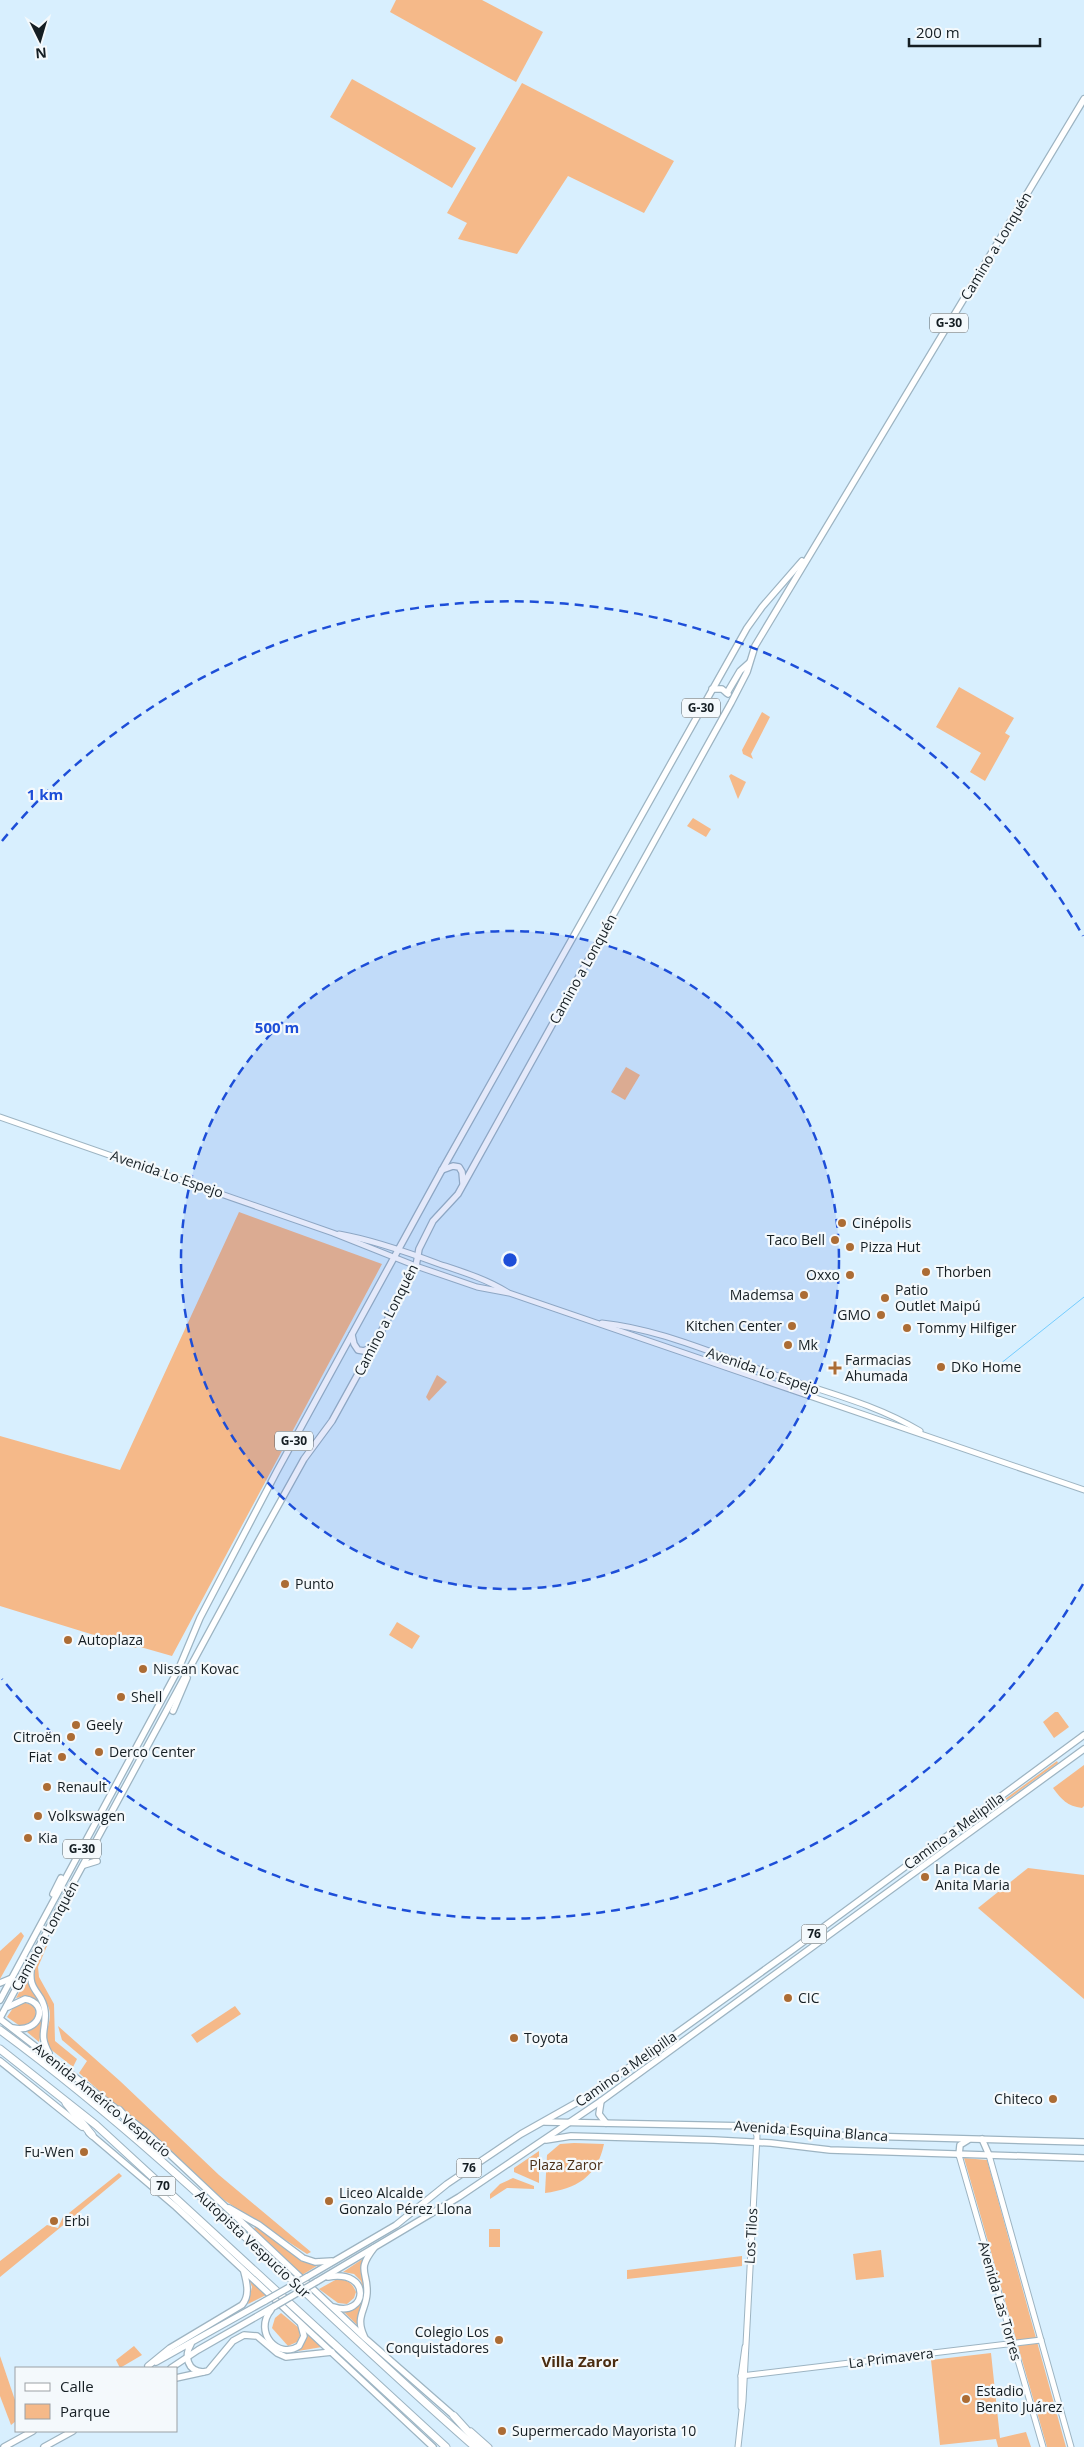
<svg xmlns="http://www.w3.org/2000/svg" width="1084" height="2447" viewBox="0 0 1084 2447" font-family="'Open Sans',sans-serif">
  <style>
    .green { fill: #f5b989 }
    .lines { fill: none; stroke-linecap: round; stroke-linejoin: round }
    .stream { stroke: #75cdff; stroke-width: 1 }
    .secondary-casing { stroke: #9db4c2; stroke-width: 7 }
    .primary-casing { stroke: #9db4c2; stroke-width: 8 }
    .highway-casing { stroke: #9db4c2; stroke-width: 9 }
    .secondary { stroke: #fff; stroke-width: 5 }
    .primary { stroke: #fff; stroke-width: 5.5 }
    .highway { stroke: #fff; stroke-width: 7 }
    .primary-bridge-casing { stroke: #9db4c2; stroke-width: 8; stroke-linecap: butt }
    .primary-bridge { stroke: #fff; stroke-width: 5.5 }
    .ring { fill: none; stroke: #1d4ed8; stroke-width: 2.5; stroke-dasharray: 9 6 }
    .poi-dot { fill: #ac6c34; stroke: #f4f9fc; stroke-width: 2 }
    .labels { text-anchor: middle; stroke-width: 4.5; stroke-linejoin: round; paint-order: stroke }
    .shield { fill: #f4f9fc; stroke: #586064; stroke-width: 1 }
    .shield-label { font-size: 12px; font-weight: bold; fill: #151e23 }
    .street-label { font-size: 14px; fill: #151e23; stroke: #f4f9fc }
    .poi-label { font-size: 14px; fill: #151e23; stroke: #f4f9fc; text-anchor: start }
    .park-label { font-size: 14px; fill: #4b2e16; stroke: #f4f9fc }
    .neighbourhood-label { font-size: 15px; font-weight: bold; fill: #4a2c10; stroke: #f4f9fc }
    .centre { fill: #1d4ed8; stroke: #f4f9fc; stroke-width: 2.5 }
    .ring-label { font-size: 15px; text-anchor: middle; font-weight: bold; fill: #1d4ed8; stroke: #f4f9fc; stroke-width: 4.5; stroke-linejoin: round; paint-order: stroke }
  </style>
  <rect width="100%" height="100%" fill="#d8effe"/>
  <!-- green -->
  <g class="green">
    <polygon points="396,0 482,0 543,32 516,82 390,12"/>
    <polygon points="352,79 476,148 452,188 330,117"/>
    <polygon points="522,83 674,161 644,213 568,176 517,254 458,239 467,223 447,213"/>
    <polygon points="959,687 1014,718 1005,733 1010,736 985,781 970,772 981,753 936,727"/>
    <polygon points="762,712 770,717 751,754 753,759 743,754 742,750"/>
    <polygon points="731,774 746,782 738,799 729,776"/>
    <polygon points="693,818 711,829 706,837 687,826"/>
    <polygon points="626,1067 640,1075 625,1100 611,1092"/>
    <polygon points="239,1212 382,1264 172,1656 137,1646 136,1648 0,1606 0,1436 120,1470"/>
    <polygon points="437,1375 447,1382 429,1401 426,1397"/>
    <polygon points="397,1622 420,1636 412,1649 389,1635"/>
    <polygon points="1055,1712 1058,1712 1069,1727 1054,1738 1043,1722"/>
    <polygon points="1057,1761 1058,1763 968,1828 968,1826"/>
    <path d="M1084,1765V1806L1082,1808C1067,1806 1062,1800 1053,1788Z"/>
    <polygon points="1028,1868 1084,1875 1084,1999 978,1908"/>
    <polygon points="21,1932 24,1936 0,1979 0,1951"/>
    <path d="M50,1939L38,1967L39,1977L54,2004L55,2041L77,2059L73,2067L49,2048C43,2030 50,2028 50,2014C50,2006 44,1999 39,1993C26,1974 40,1956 50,1939Z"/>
    <path d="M28,1976C30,1987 35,1992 40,2001C45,2010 41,2034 39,2042L27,2032C42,2017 41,2023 35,2000L25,1996L16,1998Z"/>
    <polygon points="23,2002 34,2006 36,2014 33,2022 20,2026 7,2017 15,2005"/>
    <polygon points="235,2006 241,2014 197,2043 191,2035"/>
    <polygon points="58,2026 120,2081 219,2175 311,2252 307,2254 224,2200 79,2073 87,2061 62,2040"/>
    <path d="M574,2143L604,2144C597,2177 576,2189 545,2193L547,2155L560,2144Z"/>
    <polygon points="539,2151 539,2183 514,2172 514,2168"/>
    <polygon points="964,2158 987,2160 1066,2447 1047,2447"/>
    <polygon points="119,2173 122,2176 73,2217 69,2213"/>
    <polygon points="513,2178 534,2186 534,2189 507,2188 490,2199 490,2194 500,2184"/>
    <polygon points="63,2217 67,2222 0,2277 0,2261 47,2225 58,2228"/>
    <polygon points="255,2226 299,2257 320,2264 302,2275 254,2230"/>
    <rect x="489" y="2229" width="11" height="18"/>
    <polygon points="881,2250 884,2277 856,2280 853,2254"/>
    <polygon points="742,2256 742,2266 627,2279 627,2270"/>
    <path d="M364,2258C360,2271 365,2278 365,2291C365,2304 357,2313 359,2327L343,2311C360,2309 365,2296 361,2281L354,2274L343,2272Z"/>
    <polygon points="249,2279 266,2295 248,2304 252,2287"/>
    <path d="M337,2279C347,2280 352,2282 356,2292L354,2298L347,2304L338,2303L319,2289Z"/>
    <polygon points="281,2313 299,2328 300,2336 297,2342 288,2346 272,2328 275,2318"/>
    <path d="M305,2331L322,2347L292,2352C302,2346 305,2343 305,2331Z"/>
    <polygon points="134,2346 142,2355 120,2368 116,2360"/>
    <polygon points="991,2353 1000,2438 1026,2432 1031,2447 998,2447 996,2439 940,2445 931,2360"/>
    <polygon points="0,2356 16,2403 16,2421 11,2425 0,2396"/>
  </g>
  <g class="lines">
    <!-- stream -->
    <polyline class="stream" points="990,1372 1084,1297"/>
    <!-- secondary casing -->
    <g class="secondary-casing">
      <g id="secondary">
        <polyline points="0,1117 333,1233 416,1266 477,1287 509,1293 1084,1490"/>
        <path d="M339,1234C373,1240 407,1252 439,1264C463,1272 486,1279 507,1292"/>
        <path d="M602,1323C660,1329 716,1355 770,1373C820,1391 874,1403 920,1431"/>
        <polyline points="959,2155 1043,2447"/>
        <polyline points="989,2155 1071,2447"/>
        <polyline points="741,2376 1041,2340"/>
        <polyline points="741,2407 741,2376 745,2347"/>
        <polyline points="471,2431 489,2447"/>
        <polyline points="738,2447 743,2401 757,2136 754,2126"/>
      </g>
    </g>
    <!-- primary casing -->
    <g class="primary-casing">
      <g id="primary">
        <polyline points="712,689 722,689 728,694"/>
        <polyline points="727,693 740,671 749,663"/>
        <polyline points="442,1170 453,1166 459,1167 462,1172 463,1183"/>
        <polyline points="352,1335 354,1344 358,1350 364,1351 372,1347"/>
        <polyline points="173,1711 187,1678"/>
        <polyline points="84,1865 97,1861"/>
        <polyline points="53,1894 61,1878"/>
        <path d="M32,1964C26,1993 43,1990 45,2011C47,2029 38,2034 49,2053"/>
        <polyline points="0,1983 12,1978"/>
        <polyline points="0,2000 179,1668 200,1618 277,1471 442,1170 747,628 762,607 802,561"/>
        <path d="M8,2007L25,1999C50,2003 40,2034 13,2028"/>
        <polyline points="0,2018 259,1540 304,1459 332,1421 374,1345 416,1266 419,1249 433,1221 458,1194 731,703 747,672 755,646 1084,99"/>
        <polyline points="0,2019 146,2132 366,2339 454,2416"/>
        <polyline points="0,2061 82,2127"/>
        <polyline points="601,2101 599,2114 606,2123"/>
        <polyline points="545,2122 750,2126 826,2135 1084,2142"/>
        <polyline points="89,2133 176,2207 433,2447"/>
        <polyline points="982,2139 989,2155"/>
        <polyline points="546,2140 571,2136 714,2140 771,2143 830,2150 1084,2158"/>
        <polyline points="959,2155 960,2145 968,2140"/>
        <polyline points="229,2208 259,2225 303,2258 315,2262 332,2261"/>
        <polyline points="307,2277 396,2225 447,2184 521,2134 592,2094 795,1948 1084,1735"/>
        <path d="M328,2277C373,2269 367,2318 334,2307"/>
        <polyline points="316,2282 459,2197 601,2101 1084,1749"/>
        <path d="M271,2310C253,2332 278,2360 299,2346L304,2336L301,2325"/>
        <path d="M364,2336C355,2316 366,2311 367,2293C368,2271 356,2271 374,2248"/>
        <path d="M191,2344C184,2356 187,2371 203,2372"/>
        <polyline points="156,2362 265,2301"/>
        <path d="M148,2366L170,2348L242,2305C250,2296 247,2283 244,2272"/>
        <polyline points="171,2368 198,2350 275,2306"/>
        <polyline points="176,2378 208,2371 233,2341 244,2335 257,2336 277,2353 286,2357 332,2352"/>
        <polyline points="4,2447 33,2431"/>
        <polyline points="44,2447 73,2431"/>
      </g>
    </g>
    <!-- highway casing -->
    <g class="highway-casing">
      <g id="highway">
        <path d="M0,2030C170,2155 316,2308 475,2447"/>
        <polyline points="0,2049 96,2125 446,2447"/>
        <polyline points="66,2103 92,2135"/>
        <polyline points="119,2110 147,2143"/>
        <polyline points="454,2416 482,2447"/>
      </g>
    </g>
    <!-- secondary -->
    <use href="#secondary" class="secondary"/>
    <!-- primary -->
    <use href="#primary" class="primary"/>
    <!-- highway -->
    <use href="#highway" class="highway"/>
    <!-- primary-bridge casing -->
    <g class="primary-bridge-casing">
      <g id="primary-bridge">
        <polyline points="265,2301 307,2277"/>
        <polyline points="275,2306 316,2282"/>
      </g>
    </g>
    <!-- primary-bridge -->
    <use href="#primary-bridge" class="primary-bridge"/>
  </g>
  <!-- distance rings -->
  <circle cx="510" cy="1260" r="329" fill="#1d4ed8" fill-opacity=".12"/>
  <g class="ring">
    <circle cx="510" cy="1260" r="329"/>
    <path d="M1083 1584A658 658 0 0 1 2 1679M2 841A658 658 0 0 1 1083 936"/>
  </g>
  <!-- markers -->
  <g class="poi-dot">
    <circle cx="842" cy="1223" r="5"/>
    <circle cx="835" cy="1240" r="5"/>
    <circle cx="850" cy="1247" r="5"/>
    <circle cx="926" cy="1272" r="5"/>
    <circle cx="850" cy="1275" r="5"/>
    <circle cx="804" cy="1295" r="5"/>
    <circle cx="885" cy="1298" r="5"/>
    <circle cx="881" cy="1315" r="5"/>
    <circle cx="792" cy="1326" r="5"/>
    <circle cx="907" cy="1328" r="5"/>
    <circle cx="788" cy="1345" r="5"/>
    <circle cx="941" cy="1367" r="5"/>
    <path d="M832.5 1360.5h5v5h5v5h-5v5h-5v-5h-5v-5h5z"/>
    <circle cx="285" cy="1584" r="5"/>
    <circle cx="68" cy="1640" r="5"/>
    <circle cx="143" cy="1669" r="5"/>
    <circle cx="121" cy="1697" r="5"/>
    <circle cx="76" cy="1725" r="5"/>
    <circle cx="71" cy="1737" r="5"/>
    <circle cx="99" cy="1752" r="5"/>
    <circle cx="62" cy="1757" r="5"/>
    <circle cx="47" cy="1787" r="5"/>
    <circle cx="38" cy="1816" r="5"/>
    <circle cx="28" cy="1838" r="5"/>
    <circle cx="925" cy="1877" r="5"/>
    <circle cx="788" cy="1998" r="5"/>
    <circle cx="514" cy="2038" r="5"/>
    <circle cx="1053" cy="2099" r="5"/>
    <circle cx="84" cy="2152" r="5"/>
    <circle cx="329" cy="2201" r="5"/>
    <circle cx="54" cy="2221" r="5"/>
    <circle cx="499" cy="2340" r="5"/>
    <circle cx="966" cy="2399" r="5"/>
    <circle cx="502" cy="2431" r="5"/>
  </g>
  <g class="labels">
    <!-- shield labels -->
    <g class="shield">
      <rect x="930" y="313.5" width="38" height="19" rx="4"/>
      <rect x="682" y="698.5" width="38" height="19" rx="4"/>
      <rect x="275" y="1431.5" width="38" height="19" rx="4"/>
      <rect x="63" y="1839.5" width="38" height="19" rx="4"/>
      <rect x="801.5" y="1924.5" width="25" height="19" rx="4"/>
      <rect x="456.5" y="2158.5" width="25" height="19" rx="4"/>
      <rect x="150.5" y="2176.5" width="25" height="19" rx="4"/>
    </g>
    <g class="shield-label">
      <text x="949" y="327">G-30</text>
      <text x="701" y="712">G-30</text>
      <text x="294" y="1445">G-30</text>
      <text x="82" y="1853">G-30</text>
      <text x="814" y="1938">76</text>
      <text x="469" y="2172">76</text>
      <text x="163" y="2190">70</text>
    </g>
    <!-- street labels -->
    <g class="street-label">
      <text transform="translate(996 246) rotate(-59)" y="5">Camino a Lonquén</text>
      <text transform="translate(583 969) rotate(-61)" y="5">Camino a Lonquén</text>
      <text transform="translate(167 1174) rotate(19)" y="5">Avenida Lo Espejo</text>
      <text transform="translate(386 1320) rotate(-63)" y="5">Camino a Lonquén</text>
      <text transform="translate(763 1371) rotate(19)" y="5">Avenida Lo Espejo</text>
      <text transform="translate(954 1831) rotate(-36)" y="5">Camino a Melipilla</text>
      <text transform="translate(45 1936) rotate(-61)" y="5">Camino a Lonquén</text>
      <text transform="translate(626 2069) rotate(-35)" y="5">Camino a Melipilla</text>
      <text transform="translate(102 2100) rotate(39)" y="5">Avenida Américo Vespucio</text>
      <text transform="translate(811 2131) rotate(4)" y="5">Avenida Esquina Blanca</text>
      <text transform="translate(751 2236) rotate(-87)" y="5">Los Tilos</text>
      <text transform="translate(253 2244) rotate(43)" y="5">Autopista Vespucio Sur</text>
      <text transform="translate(1000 2301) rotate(74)" y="5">Avenida Las Torres</text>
      <text transform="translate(891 2358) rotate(-7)" y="5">La Primavera</text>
    </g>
    <!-- poi labels -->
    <g class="poi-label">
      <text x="852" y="1228">Cinépolis</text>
      <text x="825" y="1245" text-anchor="end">Taco Bell</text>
      <text x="860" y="1252">Pizza Hut</text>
      <text x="936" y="1277">Thorben</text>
      <text x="840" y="1280" text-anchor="end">Oxxo</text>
      <text x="895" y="1295">Patio<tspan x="895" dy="16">Outlet Maipú</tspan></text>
      <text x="794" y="1300" text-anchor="end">Mademsa</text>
      <text x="871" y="1320" text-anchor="end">GMO</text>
      <text x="782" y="1331" text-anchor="end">Kitchen Center</text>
      <text x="917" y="1333">Tommy Hilfiger</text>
      <text x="798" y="1350">Mk</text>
      <text x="845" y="1365">Farmacias<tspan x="845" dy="16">Ahumada</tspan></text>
      <text x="951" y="1372">DKo Home</text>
      <text x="295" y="1589">Punto</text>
      <text x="78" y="1645">Autoplaza</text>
      <text x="153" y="1674">Nissan Kovac</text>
      <text x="131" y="1702">Shell</text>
      <text x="86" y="1730">Geely</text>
      <text x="61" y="1742" text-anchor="end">Citroën</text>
      <text x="109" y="1757">Derco Center</text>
      <text x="52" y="1762" text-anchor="end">Fiat</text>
      <text x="57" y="1792">Renault</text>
      <text x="48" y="1821">Volkswagen</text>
      <text x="38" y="1843">Kia</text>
      <text x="935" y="1874">La Pica de<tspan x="935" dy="16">Anita Maria</tspan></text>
      <text x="798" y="2003">CIC</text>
      <text x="524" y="2043">Toyota</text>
      <text x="1043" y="2104" text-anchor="end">Chiteco</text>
      <text x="74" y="2157" text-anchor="end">Fu-Wen</text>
      <text x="339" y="2198">Liceo Alcalde<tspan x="339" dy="16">Gonzalo Pérez Llona</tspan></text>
      <text x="64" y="2226">Erbi</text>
      <text x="489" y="2337" text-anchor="end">Colegio Los<tspan x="489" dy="16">Conquistadores</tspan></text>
      <text x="976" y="2396">Estadio<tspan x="976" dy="16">Benito Juárez</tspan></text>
      <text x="512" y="2436">Supermercado Mayorista 10</text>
    </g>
    <!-- park labels -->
    <g class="park-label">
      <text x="566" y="2170">Plaza Zaror</text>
    </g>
    <!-- neighbourhood labels -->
    <g class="neighbourhood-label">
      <text x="580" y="2367">Villa Zaror</text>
    </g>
  </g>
  <circle cx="510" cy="1260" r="8" class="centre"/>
  <g class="ring-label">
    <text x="45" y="800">1 km</text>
    <text x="277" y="1033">500 m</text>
  </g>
  <!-- legend -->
  <rect x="15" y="2367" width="162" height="65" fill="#f4f9fc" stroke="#9ba1a5"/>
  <rect x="25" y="2383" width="25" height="8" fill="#ffffff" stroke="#9ba1a5"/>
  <text x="60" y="2392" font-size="15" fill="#151e23">Calle</text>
  <rect x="25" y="2404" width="25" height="15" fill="#f5b989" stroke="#9ba1a5"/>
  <text x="60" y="2417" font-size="15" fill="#151e23">Parque</text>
  <!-- north arrow -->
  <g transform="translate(40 40) rotate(175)" stroke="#f4f9fc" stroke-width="4" paint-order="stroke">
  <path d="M0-4L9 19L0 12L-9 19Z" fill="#151e23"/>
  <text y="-8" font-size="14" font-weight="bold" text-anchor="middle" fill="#151e23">N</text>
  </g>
  <!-- scale -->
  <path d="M909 38v8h131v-8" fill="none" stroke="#151e23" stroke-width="2.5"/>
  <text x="916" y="38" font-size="15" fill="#151e23" stroke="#f4f9fc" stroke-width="4" paint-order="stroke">200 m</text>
</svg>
